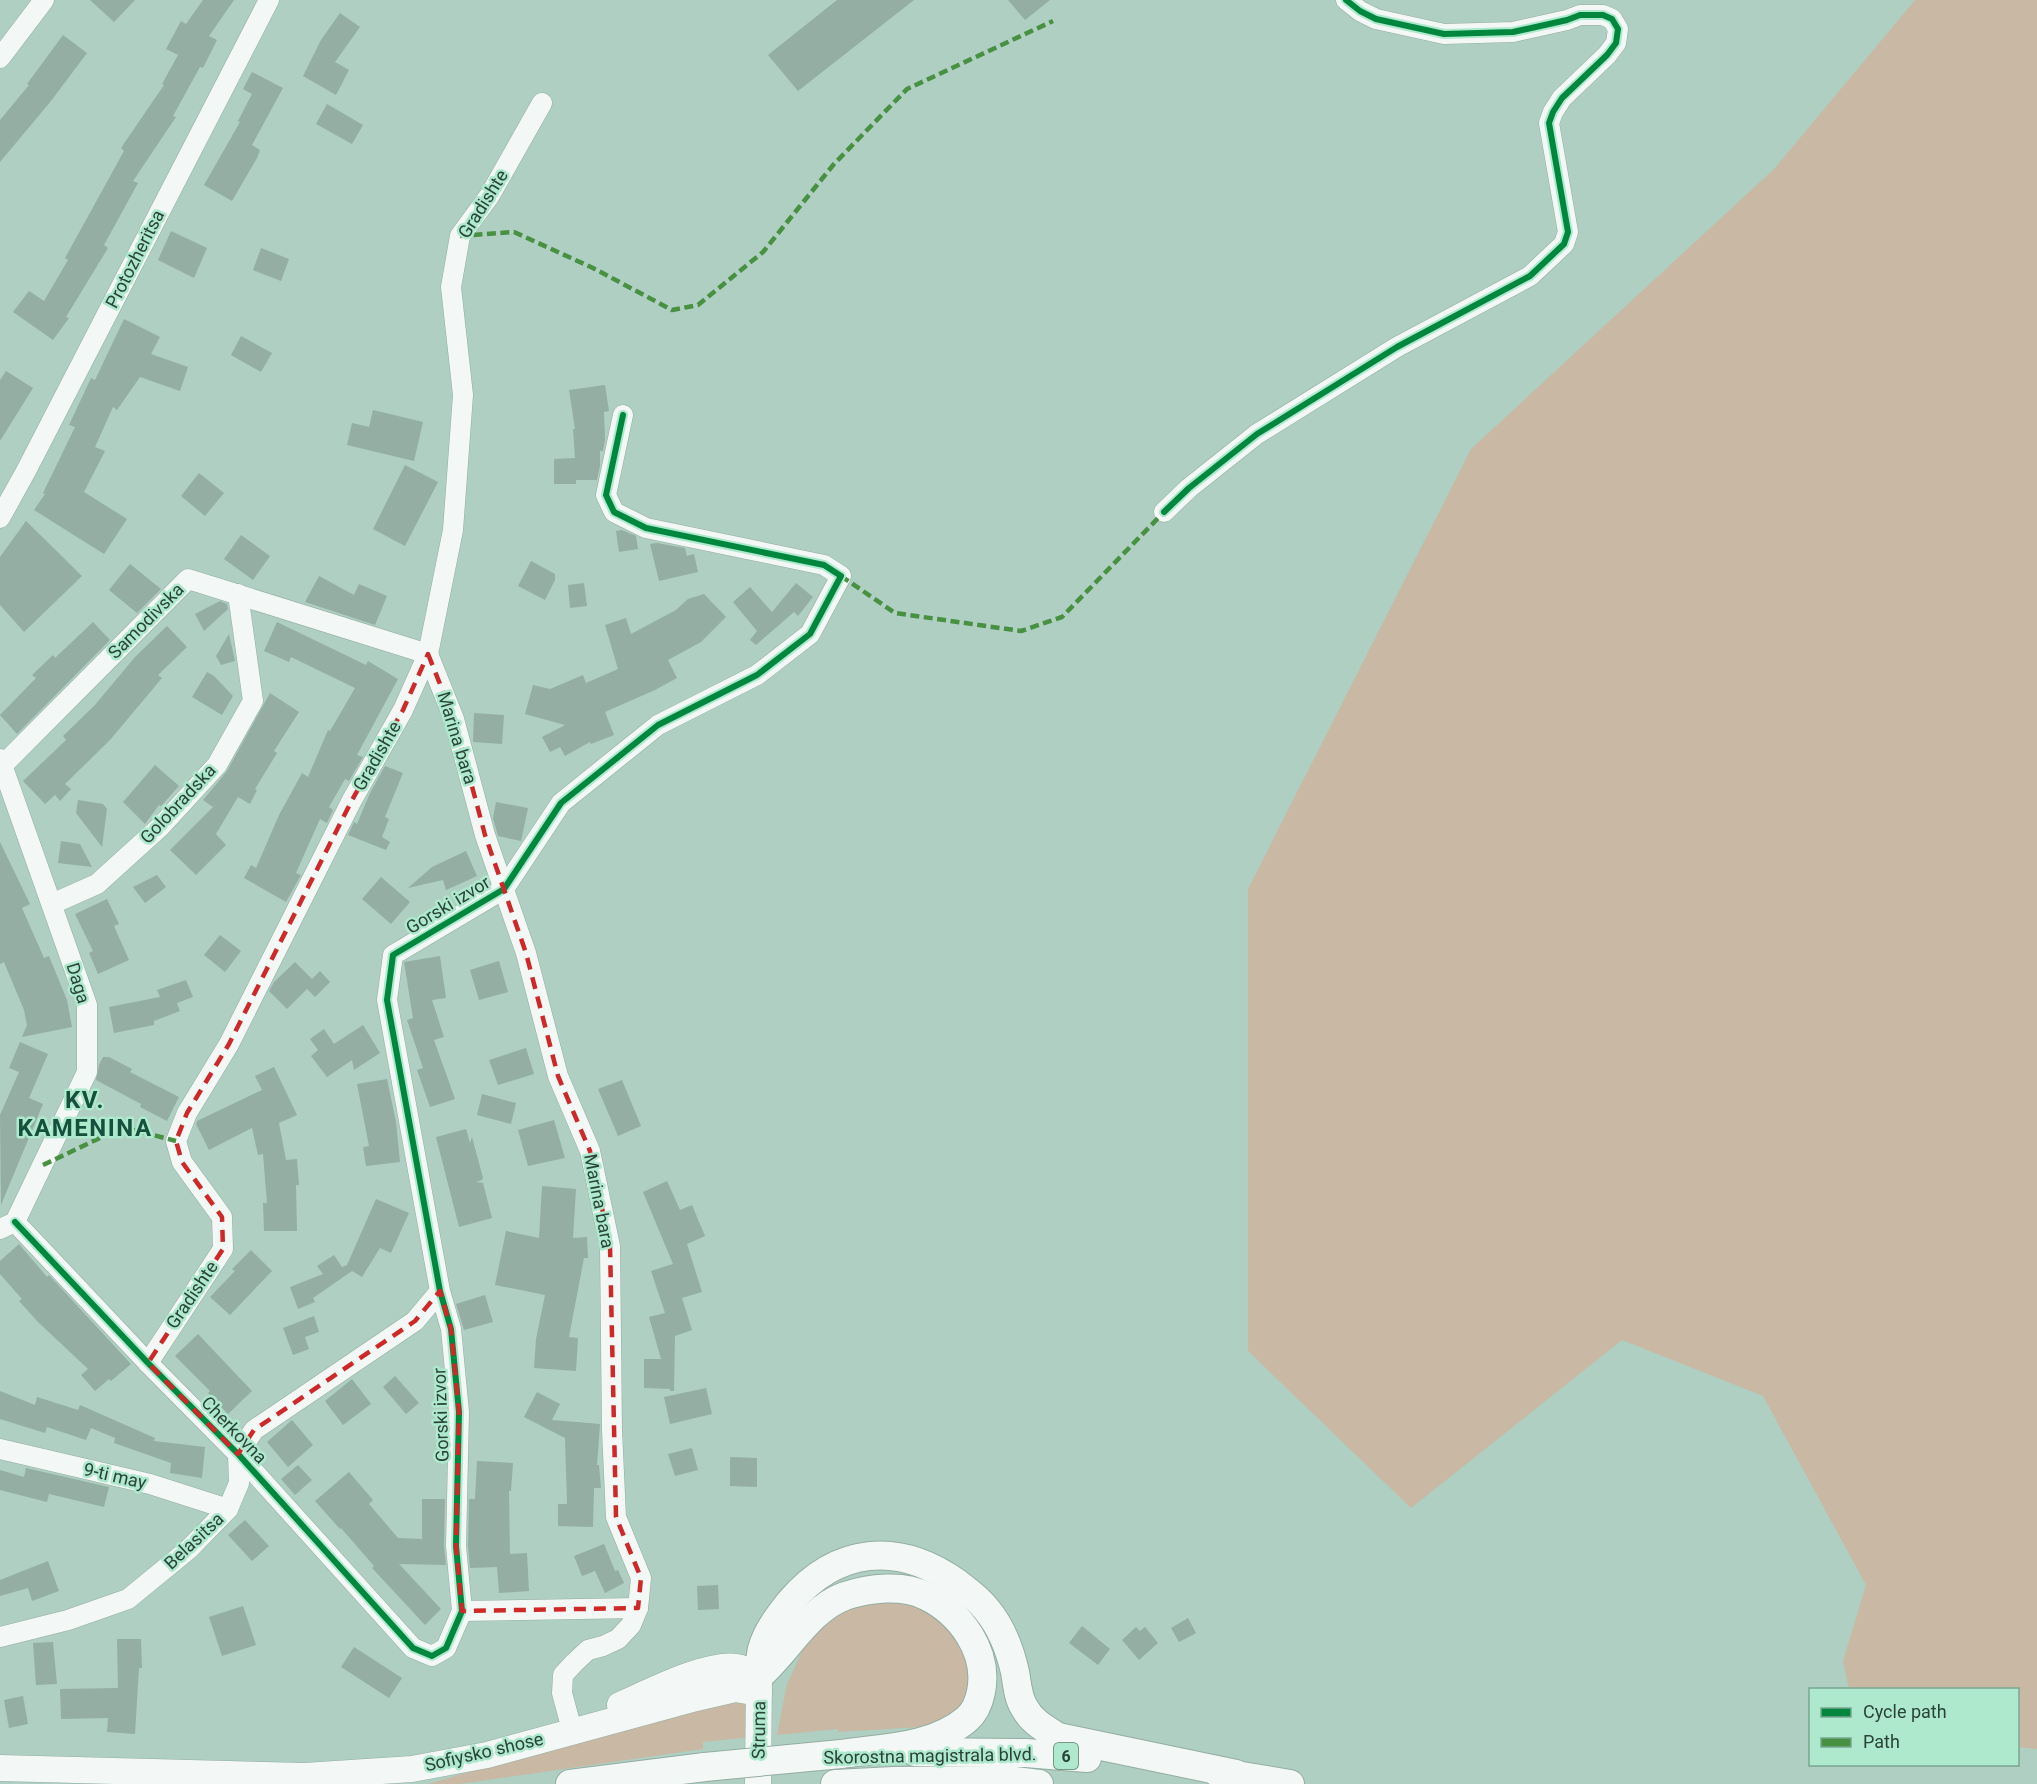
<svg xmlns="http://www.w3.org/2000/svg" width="2037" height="1784" viewBox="0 0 2037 1784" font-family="Roboto,sans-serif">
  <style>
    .green { fill: #c9b8a4 }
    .building { fill: #94aea3 }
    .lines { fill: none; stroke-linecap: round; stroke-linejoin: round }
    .minor-casing { stroke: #94ada2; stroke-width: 21 }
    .major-casing { stroke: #94ada2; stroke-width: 27 }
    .highway-casing { stroke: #94ada2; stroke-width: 30 }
    .minor { stroke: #f3f8f6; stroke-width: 20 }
    .major { stroke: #f3f8f6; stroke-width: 26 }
    .highway { stroke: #f3f8f6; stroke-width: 28 }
    .highway-bridge-casing { stroke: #94ada2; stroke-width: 30; stroke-linecap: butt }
    .highway-bridge { stroke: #f3f8f6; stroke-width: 28 }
    .quiet { stroke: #489042; stroke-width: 4.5; stroke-dasharray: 9 4.5; stroke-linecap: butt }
    .cycleway-casing { stroke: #aee9ce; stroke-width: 10 }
    .cycleway { stroke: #00873e; stroke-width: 6 }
    .marked { fill: none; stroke: #cd2929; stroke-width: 4.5; stroke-dasharray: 12 8; stroke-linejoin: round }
    .labels { text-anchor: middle; stroke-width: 5; stroke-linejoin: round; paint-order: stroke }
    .shield { fill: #aee9ce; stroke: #527565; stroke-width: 1.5 }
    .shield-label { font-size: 16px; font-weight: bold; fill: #2a4338 }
    .street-label { font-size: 18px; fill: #2a4338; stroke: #aee9ce }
    .district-label { font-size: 24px; font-weight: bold; letter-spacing: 1.5px; fill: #14503b; stroke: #aee9ce }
  </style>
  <rect width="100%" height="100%" fill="#aecfc1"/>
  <!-- green -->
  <g class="green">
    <polygon points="1915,0 2037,0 2037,1749 2018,1747 2018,1690 1849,1689 1843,1661 1866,1585 1763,1396 1622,1340 1411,1508 1248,1351 1248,889 1471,449 1774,169"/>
    <polygon points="873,1598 925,1604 953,1629 973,1672 972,1699 937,1726 838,1732 838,1729 777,1735 787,1684 805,1645 837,1612"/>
    <polygon points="735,1695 753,1706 753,1737 703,1742 703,1749 459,1784 428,1784"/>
  </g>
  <!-- building -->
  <g class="building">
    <polygon points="90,0 135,0 114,22"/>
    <polygon points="203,0 234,0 209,36 217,40 203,68 200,67 173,116 176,117 133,181 138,183 104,245 108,248 66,317 69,318 53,340 13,312 29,291 44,301 68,260 65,258 124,151 121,148 164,85 162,84 178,55 166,49 181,21 186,24"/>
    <polygon points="837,0 914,0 798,91 768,55"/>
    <polygon points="1008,0 1050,0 1025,20"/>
    <polygon points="340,13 360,27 335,62 349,70 336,95 303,76 321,40"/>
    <polygon points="63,35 87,53 51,101 0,162 0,120 29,85 27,84"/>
    <polygon points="252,72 283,88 252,145 260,150 257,158 232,201 204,185 240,122 238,121 252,94 243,89"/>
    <polygon points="327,104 363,125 352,144 316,124"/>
    <polygon points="171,231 207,248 194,278 158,260"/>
    <polygon points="261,248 289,259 281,281 253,270"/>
    <polygon points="124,319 160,337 151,354 188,367 180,391 140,377 117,410 113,407 95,447 105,451 84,492 127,519 104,554 34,510 45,494 43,493 75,427 69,425 91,378 95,380"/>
    <polygon points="241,336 272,353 261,372 231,355"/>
    <polygon points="6,371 33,388 0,441 0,380"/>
    <polygon points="605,385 609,411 604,412 605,440 603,451 600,451 600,466 597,480 576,480 576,484 554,484 554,459 575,458 573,429 575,429 569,390"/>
    <polygon points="373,410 423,422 414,461 347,445 352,423 369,427"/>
    <polygon points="405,465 438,482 405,546 373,529"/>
    <polygon points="199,473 224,493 205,516 181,496"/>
    <polygon points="26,521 82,576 24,632 0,605 0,557"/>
    <polygon points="622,530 636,536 638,549 619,552 616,531"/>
    <polygon points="241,535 270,556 253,580 224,559"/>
    <polygon points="657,543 685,548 687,556 694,554 698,572 659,581 650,544"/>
    <polygon points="531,561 555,574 555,580 545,600 518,586"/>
    <polygon points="130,564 161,589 137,613 109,590"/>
    <polygon points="319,576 354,595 359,584 387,596 375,625 305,602"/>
    <polygon points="584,583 587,606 570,608 568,585"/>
    <polygon points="796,583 813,597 798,616 794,612 756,645 750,640 757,631 733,602 750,587 772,612"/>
    <polygon points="704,594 726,617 701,642 668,660 677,678 655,690 605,712 614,735 591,744 590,742 565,756 560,747 550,752 542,737 565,725 525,714 533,685 550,689 583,675 586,683 618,669 605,625 626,618 631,634 676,610 688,599"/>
    <polygon points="220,601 227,604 228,609 204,631 195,614"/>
    <polygon points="93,622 110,640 17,734 0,715 36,678 32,675 53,655 55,658"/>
    <polygon points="277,622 366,665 368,661 398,679 357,755 363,757 349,781 345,779 329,807 333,810 327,823 320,819 296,873 301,875 286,902 244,878 251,865 256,868 279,815 302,773 308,777 328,730 330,731 355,688 291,657 289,662 264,651"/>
    <polygon points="167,626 187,647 158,675 162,678 110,740 65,784 71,789 60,801 55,795 45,804 23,781 66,740 63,736 95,705 135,657"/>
    <polygon points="229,634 235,661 221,665 216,656"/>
    <polygon points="207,672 214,676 233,696 222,715 192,697"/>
    <polygon points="270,693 299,712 274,751 277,753 255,789 257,790 250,804 238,797 216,834 226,845 196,875 170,850 213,807 203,800 227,771"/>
    <polygon points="474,713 504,715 502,744 473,742"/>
    <polygon points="155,765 179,786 161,806 159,805 145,824 123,802"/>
    <polygon points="385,766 403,773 385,817 389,819 382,837 390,842 386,850 348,835 354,822 357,824 370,793"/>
    <polygon points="78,800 103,804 107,809 102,847 76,813"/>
    <polygon points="496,802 528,808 521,841 498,836 493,818"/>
    <polygon points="61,841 80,844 92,867 58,863"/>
    <polygon points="0,842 30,904 22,908 44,958 49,956 67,1000 72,1027 22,1037 27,1025 24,1010 4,962 0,964"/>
    <polygon points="466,851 477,876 446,890 443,880 408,888 432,867"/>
    <polygon points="157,875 166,887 145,903 133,887"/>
    <polygon points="381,877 410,902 391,924 362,899"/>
    <polygon points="107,899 119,924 114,926 129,960 98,974 89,953 93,951 75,914"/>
    <polygon points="220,935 241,951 225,972 204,955"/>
    <polygon points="440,956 446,998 432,1000 444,1037 434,1040 455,1099 430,1107 417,1070 423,1068 407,1020 413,1018 404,962"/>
    <polygon points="499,961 508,992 479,1000 470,970"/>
    <polygon points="295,962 312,979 320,971 330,982 315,997 307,989 287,1009 269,991 274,982"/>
    <polygon points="186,980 193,997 177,1003 180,1011 154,1021 154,1025 114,1033 109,1007 160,997 157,990"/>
    <polygon points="363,1025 380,1053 354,1070 352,1060 327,1077 311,1056 318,1050 310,1039 324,1029 334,1044"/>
    <polygon points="20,1042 48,1054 29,1098 43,1104 1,1205 0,1115 19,1072 9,1068"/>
    <polygon points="526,1048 534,1074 498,1085 489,1060"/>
    <polygon points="103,1057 109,1057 132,1069 130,1072 179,1097 167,1121 140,1107 141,1104 96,1080 99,1065"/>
    <polygon points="274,1067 297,1115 279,1123 286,1160 297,1159 299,1185 296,1185 297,1231 264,1231 263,1203 267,1203 263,1154 258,1155 252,1128 209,1150 196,1124 197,1121 262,1090 255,1076"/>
    <polygon points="387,1079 396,1122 400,1162 366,1166 363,1147 369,1146 357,1084"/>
    <polygon points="622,1080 641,1126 618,1136 598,1089"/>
    <polygon points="482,1094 516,1103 511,1124 477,1115"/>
    <polygon points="554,1120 565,1158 528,1166 518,1130"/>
    <polygon points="466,1129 470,1143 472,1137 483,1178 482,1180 476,1182 483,1183 492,1218 459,1227 436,1137"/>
    <polygon points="667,1181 680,1210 692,1205 705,1236 687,1244 702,1292 682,1298 692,1330 675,1336 674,1391 670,1391 670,1389 644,1388 644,1359 661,1359 649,1317 665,1313 651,1271 673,1264 643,1192"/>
    <polygon points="542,1186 576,1189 573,1238 587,1237 588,1258 584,1258 569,1337 578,1338 576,1371 534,1368 536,1339 545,1295 495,1285 506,1231 539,1238"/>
    <polygon points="376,1199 409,1213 391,1253 380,1248 362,1277 352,1271 313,1298 315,1302 298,1309 290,1287 323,1274 317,1266 334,1255 342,1267 347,1265"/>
    <polygon points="19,1244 47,1277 49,1275 131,1364 111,1381 109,1379 95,1391 81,1375 88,1369 38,1322 19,1301 22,1299 0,1274 0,1261"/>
    <polygon points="251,1250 272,1271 230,1315 210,1297 235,1271 232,1269"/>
    <polygon points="485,1295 493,1322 464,1330 456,1304"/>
    <polygon points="314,1316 319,1332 305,1337 309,1349 293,1355 283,1328"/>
    <polygon points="198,1334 252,1391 228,1414 208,1393 210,1391 175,1356"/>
    <polygon points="395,1376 419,1403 406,1414 383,1387"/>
    <polygon points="352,1379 371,1404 343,1425 325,1401"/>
    <polygon points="706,1388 712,1414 670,1424 664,1397"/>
    <polygon points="0,1391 35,1405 37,1397 78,1410 80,1405 155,1438 154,1441 205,1447 202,1478 170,1473 171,1463 114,1443 115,1438 91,1428 86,1440 47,1427 45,1433 0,1419"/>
    <polygon points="537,1392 560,1404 552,1420 600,1424 597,1465 599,1465 601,1488 594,1488 593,1527 558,1526 558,1504 567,1504 565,1438 524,1417"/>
    <polygon points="292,1420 313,1445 288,1467 267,1442"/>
    <polygon points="692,1448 698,1470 675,1476 668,1454"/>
    <polygon points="730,1457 757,1458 757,1487 730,1486"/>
    <polygon points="477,1461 513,1463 511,1491 509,1491 510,1554 527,1553 529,1591 499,1593 497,1567 470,1568 468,1546 469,1499 475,1499"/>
    <polygon points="298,1465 312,1480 295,1495 281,1479"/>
    <polygon points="26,1468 109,1487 104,1507 49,1494 47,1502 0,1490 0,1470 24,1477"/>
    <polygon points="349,1472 373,1500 369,1504 398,1538 422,1539 422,1499 445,1499 444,1546 446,1565 399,1564 441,1609 425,1625 372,1568 374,1566 341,1528 340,1529 315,1501"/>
    <polygon points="245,1520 269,1546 252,1561 228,1535"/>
    <polygon points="604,1544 615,1571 618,1570 624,1583 605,1593 595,1571 582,1576 574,1556"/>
    <polygon points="48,1561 59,1591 32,1601 28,1588 0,1596 0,1580"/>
    <polygon points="718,1585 719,1609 698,1610 697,1586"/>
    <polygon points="243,1606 256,1645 222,1656 209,1617"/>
    <polygon points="1188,1618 1196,1633 1179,1642 1171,1628"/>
    <polygon points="1082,1626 1110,1649 1098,1665 1069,1643"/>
    <polygon points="1136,1627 1140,1631 1145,1627 1158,1643 1139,1660 1122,1640"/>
    <polygon points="117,1639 141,1639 142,1668 139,1668 135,1734 107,1732 108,1718 61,1719 60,1689 118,1688"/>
    <polygon points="53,1642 57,1684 36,1685 33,1643"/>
    <polygon points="354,1647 402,1678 389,1698 341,1667"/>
    <polygon points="23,1696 28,1724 9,1728 4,1700"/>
  </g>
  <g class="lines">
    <!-- minor casing -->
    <g class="minor-casing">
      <g id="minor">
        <polyline points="0,58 44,0"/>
        <polyline points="1164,512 1189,488 1257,434 1397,347 1530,276 1564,244 1568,232 1549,123 1553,112 1562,98 1607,55 1616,43 1618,29 1612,19 1603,15 1580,15 1567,20 1513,32 1444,34 1376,19 1360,11 1346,0"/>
        <polyline points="0,518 26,471 269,0"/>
        <polyline points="0,759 87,1005 87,1072 15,1222 0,1229"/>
        <polyline points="3,765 188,579 428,654 454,719 485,835 526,953 558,1076 590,1151 610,1246 612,1430 616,1517 641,1578 638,1608 631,1625 618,1639 603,1646 588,1650 574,1663 563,1675 562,1693 572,1730"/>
        <polyline points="52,904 97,884 161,826 217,765 253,701 238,594"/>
        <polyline points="15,1222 148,1363 238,1454 413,1648 432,1656 446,1648 462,1611 456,1546 459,1412 451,1329 440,1291 387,1000 393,955 504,889 561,803 658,725 757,675 810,634 841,576 824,565 646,528 614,512 606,495 623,415"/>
        <polyline points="148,1363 223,1249 222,1217 182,1162 176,1141 187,1113 229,1044 352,800 403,710 428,654 453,530 463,395 451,287 460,236 490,195 542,103"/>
        <polyline points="0,1449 150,1484 228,1509"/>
        <polyline points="462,1611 638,1608"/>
        <polyline points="0,1637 68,1620 128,1599 189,1549 228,1509 239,1483 238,1454 254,1430 415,1321 440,1291"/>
      </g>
    </g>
    <!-- major casing -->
    <g class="major-casing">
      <g id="major">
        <path d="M620,1705C648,1693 707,1662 737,1667C744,1668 752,1673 759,1676L758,1784"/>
        <polyline points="0,1768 305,1776 412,1769 487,1755 696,1698 735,1689 759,1693"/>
      </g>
    </g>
    <!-- highway casing -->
    <g class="highway-casing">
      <g id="highway">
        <path d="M759,1676C760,1667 760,1657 762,1649C767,1631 779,1616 790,1602C837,1547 898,1541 957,1583C967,1591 979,1599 987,1610C1002,1628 1010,1650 1015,1672C1017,1683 1018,1698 1024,1707C1032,1722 1044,1728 1058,1737L1236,1774"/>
        <path d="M759,1676C787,1652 809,1609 845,1596C869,1588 903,1584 926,1596C961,1613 989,1652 981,1692C979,1702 975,1712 967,1719C933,1748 882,1748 841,1754"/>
        <polyline points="915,1752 1026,1753 1087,1758"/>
        <polyline points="1217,1772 1290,1784"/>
        <polyline points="570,1784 705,1767"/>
        <polyline points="835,1784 894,1781 1008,1780 1039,1784"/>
      </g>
    </g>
    <!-- minor -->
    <use href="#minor" class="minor"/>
    <!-- major -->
    <use href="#major" class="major"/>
    <!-- highway -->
    <use href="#highway" class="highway"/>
    <!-- highway-bridge casing -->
    <g class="highway-bridge-casing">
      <polyline id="highway-bridge" points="705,1767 841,1754"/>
    </g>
    <!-- highway-bridge -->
    <use href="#highway-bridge" class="highway-bridge"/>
    <!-- quiet -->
    <g class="quiet">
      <polyline points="460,236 514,232 593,268 672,310 698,305 763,252 834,164 907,89 1053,21"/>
      <polyline points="841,576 895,613 1021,631 1062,617 1164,512"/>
      <polyline points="43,1165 123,1127 176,1141"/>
    </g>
    <!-- cycleway casing -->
    <g class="cycleway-casing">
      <g id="cycleway">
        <polyline points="1164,512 1189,488 1257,434 1397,347 1530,276 1564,244 1568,232 1549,123 1553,112 1562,98 1607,55 1616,43 1618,29 1612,19 1603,15 1580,15 1567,20 1513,32 1444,34 1376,19 1360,11 1346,0"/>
        <polyline points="15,1222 148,1363 238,1454 413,1648 432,1656 446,1648 462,1611 456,1546 459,1412 451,1329 440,1291 387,1000 393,955 504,889 561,803 658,725 757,675 810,634 841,576 824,565 646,528 614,512 606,495 623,415"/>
      </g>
    </g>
    <!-- cycleway -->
    <use href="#cycleway" class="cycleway"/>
  </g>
  <!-- marked area -->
  <path class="marked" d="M428,654L454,719L485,835L526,953L558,1076L590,1151L610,1246L616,1517L641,1578L638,1608L462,1611L456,1546L459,1412L451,1329L440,1291L415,1321L254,1430L238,1454L148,1363L223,1249L222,1217L182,1162L176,1141L187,1113L229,1044L352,800L403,710Z"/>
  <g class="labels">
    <!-- shield labels -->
    <rect class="shield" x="1054" y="1743" width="24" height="26" rx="4.5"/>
    <g class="shield-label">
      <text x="1066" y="1762">6</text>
    </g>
    <!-- street labels -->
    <g class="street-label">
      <text transform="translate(483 204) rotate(-58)" y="6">Gradishte</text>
      <text transform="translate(135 259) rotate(-63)" y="6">Protozheritsa</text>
      <text transform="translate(146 621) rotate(-45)" y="6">Samodivska</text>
      <text transform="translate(457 738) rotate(73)" y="6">Marina bara</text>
      <text transform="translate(377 756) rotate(-60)" y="6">Gradishte</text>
      <text transform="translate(178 804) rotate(-47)" y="6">Golobradska</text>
      <text transform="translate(448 905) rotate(-31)" y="6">Gorski izvor</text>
      <text transform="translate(78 983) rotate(73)" y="6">Daga</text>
      <text transform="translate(599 1201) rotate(79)" y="6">Marina bara</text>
      <text transform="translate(192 1295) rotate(-56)" y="6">Gradishte</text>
      <text transform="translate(441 1415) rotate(-92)" y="6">Gorski izvor</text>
      <text transform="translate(234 1430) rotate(46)" y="6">Cherkovna</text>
      <text transform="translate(115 1476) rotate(13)" y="6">9-ti may</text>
      <text transform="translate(194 1541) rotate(-43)" y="6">Belasitsa</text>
      <text transform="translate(759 1730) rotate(-89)" y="6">Struma</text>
      <text transform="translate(484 1752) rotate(-13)" y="6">Sofiysko shose</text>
      <text transform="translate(930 1756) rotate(-1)" y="6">Skorostna magistrala blvd.</text>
    </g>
    <!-- district labels -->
    <g class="district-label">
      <text x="85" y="1108">KV.<tspan x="85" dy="28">KAMENINA</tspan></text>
    </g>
  </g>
  <!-- legend -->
  <rect x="1809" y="1688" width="210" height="78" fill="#aee9ce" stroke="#79a792" stroke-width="1.5"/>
  <rect x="1821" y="1708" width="30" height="9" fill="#00873e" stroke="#79a792" stroke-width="1.5"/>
  <text x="1863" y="1718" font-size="18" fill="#2a4338">Cycle path</text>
  <rect x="1821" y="1738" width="30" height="9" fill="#489042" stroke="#79a792" stroke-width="1.5"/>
  <text x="1863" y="1748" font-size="18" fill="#2a4338">Path</text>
</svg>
